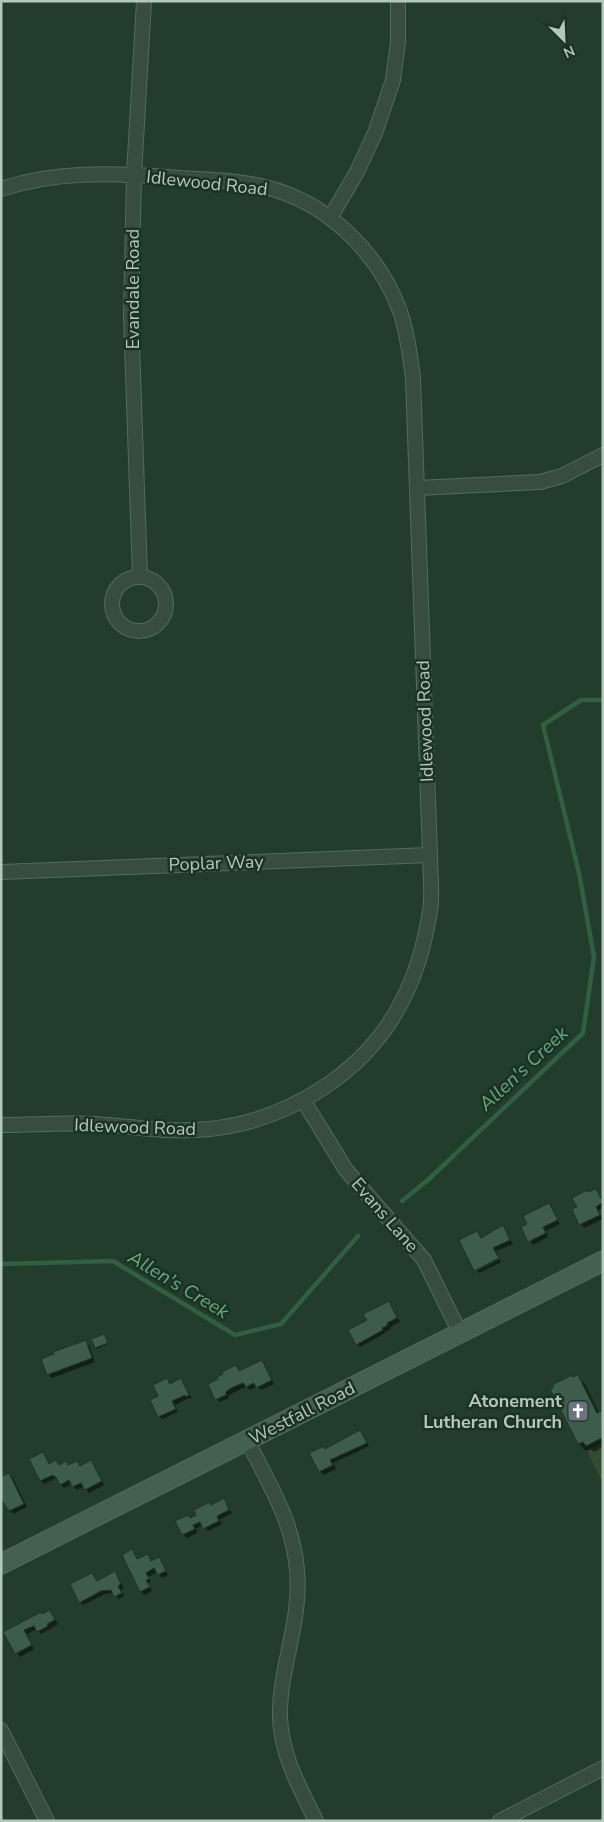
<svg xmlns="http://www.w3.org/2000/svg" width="604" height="1822" viewBox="0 0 604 1822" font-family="'Nunito Sans',sans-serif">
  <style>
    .green { fill: #354b2d }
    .shadow { fill: #0007 }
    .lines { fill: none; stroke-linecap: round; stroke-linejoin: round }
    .stream { stroke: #305f42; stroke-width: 4.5 }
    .building { fill: #3d5c4a; stroke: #1d3426 }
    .street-casing { stroke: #546b5d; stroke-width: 16 }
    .secondary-casing { stroke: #546b5d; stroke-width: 21 }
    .street { stroke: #364d3f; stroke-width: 14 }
    .secondary { stroke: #436050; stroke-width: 19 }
    .labels { text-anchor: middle; stroke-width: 5; stroke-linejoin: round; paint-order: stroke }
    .street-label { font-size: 18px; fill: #b1c8bb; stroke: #1b3224 }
    .poi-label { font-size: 18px; font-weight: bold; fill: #b1c8bb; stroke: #1b3224; text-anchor: end }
    .water-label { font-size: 19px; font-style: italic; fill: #68a982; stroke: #1b3224 }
  </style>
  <rect width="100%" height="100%" fill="#223d2c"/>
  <!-- green -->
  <polygon class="green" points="603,1443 603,1483 587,1451"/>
  <!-- shadow -->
  <g class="shadow">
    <polygon points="596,1190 603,1201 603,1208 598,1210 603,1219 584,1228 573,1210 578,1207 589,1193"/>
    <polygon points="549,1205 560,1224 546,1231 548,1237 533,1245 523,1228 528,1225"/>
    <polygon points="502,1227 513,1244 496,1251 499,1257 475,1269 476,1232 482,1239"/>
    <polygon points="500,1259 501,1262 479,1273 477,1271"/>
    <polygon points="388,1302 400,1322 390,1327 391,1329 385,1332 385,1333 360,1347 357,1344"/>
    <polygon points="104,1335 108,1344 97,1349 96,1347"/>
    <polygon points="85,1342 89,1345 95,1362 52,1378 48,1374"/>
    <polygon points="261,1361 265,1365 274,1384 261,1390 257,1386 250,1390 247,1386 235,1392 228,1396 229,1398 220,1402 217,1399 220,1380 236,1366 240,1372"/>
    <polygon points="577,1377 585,1384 599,1413 603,1411 603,1447 594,1452 591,1449 586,1451 579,1444 574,1378"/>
    <polygon points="167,1380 171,1384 181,1380 192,1399 189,1398 175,1405 178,1412 162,1419 159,1416 160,1397"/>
    <polygon points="360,1431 369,1446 333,1463 336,1469 323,1475 320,1471 325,1450"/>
    <polygon points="43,1453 50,1465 56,1462 60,1466 69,1466 77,1462 81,1466 91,1461 94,1465 104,1485 89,1493 84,1486 77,1490 72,1484 64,1488 56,1478 44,1484 41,1480"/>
    <polygon points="9,1475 13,1478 27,1507 13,1514 5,1502 1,1504 1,1479"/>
    <polygon points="223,1500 232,1513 219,1520 222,1524 208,1531 203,1525 196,1529 197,1533 187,1538 183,1534 190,1519"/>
    <polygon points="132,1551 138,1560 147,1555 152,1562 158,1559 168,1575 162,1578 158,1572 148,1577 151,1582 148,1584 152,1591 145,1595 141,1592 123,1555"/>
    <polygon points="115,1573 124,1588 121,1590 124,1596 119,1599 114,1593 105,1594 83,1605 80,1602 92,1574 98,1582"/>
    <polygon points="50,1611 58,1624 41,1634 37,1629 27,1634 34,1649 20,1657 5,1632"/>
  </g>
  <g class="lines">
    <!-- stream -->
    <g class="stream">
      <polyline points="402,1201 429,1179 583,1033 594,957 579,873 543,725 581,700 603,700"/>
      <polyline points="1,1264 113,1261 235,1335 281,1324 358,1236"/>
    </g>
  </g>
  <!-- building -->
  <g class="building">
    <polygon points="596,1189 603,1202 596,1207 600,1215 579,1225 572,1209 577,1207 572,1198 587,1190 588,1192"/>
    <polygon points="549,1203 558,1220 543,1227 546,1233 528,1242 521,1227 527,1224 523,1216"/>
    <polygon points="503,1225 510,1240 493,1248 499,1258 474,1271 459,1240 477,1231 481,1238"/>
    <polygon points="389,1301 397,1318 387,1323 388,1325 382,1328 383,1330 356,1345 348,1330 367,1320 363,1314"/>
    <polygon points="104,1334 108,1343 95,1348 91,1339"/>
    <polygon points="86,1340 92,1358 47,1375 41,1359 54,1354 53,1352"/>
    <polygon points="262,1360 272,1380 256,1388 254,1383 246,1387 243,1383 231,1388 226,1392 226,1395 215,1400 208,1384 218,1379 217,1377 223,1374 222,1372 236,1365 239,1371"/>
    <polygon points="572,1375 573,1377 578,1375 597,1413 603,1410 602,1438 586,1446 583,1442 578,1444 550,1389 554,1387 552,1385"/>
    <polygon points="167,1378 170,1384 181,1378 189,1395 186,1397 185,1395 172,1401 176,1409 158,1417 150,1400 158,1396 153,1385"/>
    <polygon points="360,1430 367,1443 330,1460 333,1465 319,1472 309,1453 324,1446 325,1449"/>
    <polygon points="43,1452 49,1464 56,1460 59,1465 66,1461 68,1465 77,1461 80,1466 91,1460 102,1481 85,1490 81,1483 72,1487 69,1480 60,1485 55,1476 53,1477 53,1475 40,1481 29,1459"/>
    <polygon points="9,1473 24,1504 9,1511 1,1499 1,1477"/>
    <polygon points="224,1498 229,1510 217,1516 219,1521 203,1529 200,1522 193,1525 195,1529 182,1535 175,1521 188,1515 190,1518 196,1515 194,1510 210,1502 211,1505"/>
    <polygon points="132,1549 137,1559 148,1554 151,1561 159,1557 166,1571 158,1575 154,1568 146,1573 149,1579 146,1580 150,1587 140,1592 122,1555"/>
    <polygon points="115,1571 121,1584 118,1586 122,1593 114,1597 111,1590 101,1591 79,1603 70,1584 92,1573 97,1581"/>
    <polygon points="50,1610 55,1620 47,1624 48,1626 37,1632 34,1626 24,1630 32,1645 15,1654 3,1632 41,1612 42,1614"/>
  </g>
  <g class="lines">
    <!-- street casing -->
    <g class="street-casing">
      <g id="street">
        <path d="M1,189C54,171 112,173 167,177C199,180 233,179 265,187C327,202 378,252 400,311C407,332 410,355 413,378L430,855C430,873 433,893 430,911C425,942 417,973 402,1001C366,1073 287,1121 209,1129C171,1133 133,1127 96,1124C64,1122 33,1125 1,1125"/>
        <polyline points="330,218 357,172 375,133 393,80 398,42 398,1"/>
        <polyline points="417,488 540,482 562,476 603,455"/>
        <polyline points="140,577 131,315 134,175 144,1"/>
        <circle cx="139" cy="604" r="27"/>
        <polyline points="1,872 430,855"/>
        <polyline points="303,1100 346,1170 424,1260 460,1333"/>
        <path d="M247,1440C269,1484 293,1521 297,1570C302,1621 279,1668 280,1717C281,1755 300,1788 316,1821"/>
        <polyline points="1,1730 47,1821"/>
        <polyline points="500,1821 603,1768"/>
      </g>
    </g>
    <!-- secondary casing -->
    <g class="secondary-casing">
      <polyline id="secondary" points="1,1564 603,1261"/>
    </g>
    <!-- street -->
    <use href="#street" class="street"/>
    <!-- secondary -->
    <use href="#secondary" class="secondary"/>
  </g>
  <!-- icons -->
  <defs>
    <g id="church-square" transform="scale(1.125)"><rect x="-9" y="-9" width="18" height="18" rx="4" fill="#6b7280" stroke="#1b3224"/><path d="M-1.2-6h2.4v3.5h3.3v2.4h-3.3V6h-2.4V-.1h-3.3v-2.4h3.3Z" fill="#fff"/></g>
  </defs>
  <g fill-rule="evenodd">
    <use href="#church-square" x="578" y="1411"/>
  </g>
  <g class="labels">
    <!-- street labels -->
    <g class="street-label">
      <text transform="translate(207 183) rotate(6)" y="6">Idlewood Road</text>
      <text transform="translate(133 289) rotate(-90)" y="6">Evandale Road</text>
      <text transform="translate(425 721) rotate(-92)" y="6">Idlewood Road</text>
      <text transform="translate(216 863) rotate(-2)" y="6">Poplar Way</text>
      <text transform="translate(135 1127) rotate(2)" y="6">Idlewood Road</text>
      <text transform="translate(385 1215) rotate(49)" y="6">Evans Lane</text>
      <text transform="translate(302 1413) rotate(-27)" y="6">Westfall Road</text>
    </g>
    <!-- poi labels -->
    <g class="poi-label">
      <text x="562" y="1407">Atonement<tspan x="562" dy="21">Lutheran Church</tspan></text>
    </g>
    <!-- water labels -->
    <g class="water-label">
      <text transform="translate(523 1068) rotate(-43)" y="7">Allen's Creek</text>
      <text transform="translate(179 1284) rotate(31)" y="7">Allen's Creek</text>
    </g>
  </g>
  <!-- border -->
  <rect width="604" height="1822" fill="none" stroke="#b1c8bb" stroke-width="5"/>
  <!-- north arrow -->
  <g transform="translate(564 40) rotate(156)" stroke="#1b3224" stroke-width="4" paint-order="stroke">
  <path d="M0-4L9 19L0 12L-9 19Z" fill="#b1c8bb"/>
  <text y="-8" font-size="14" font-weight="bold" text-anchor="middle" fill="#b1c8bb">N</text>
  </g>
</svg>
